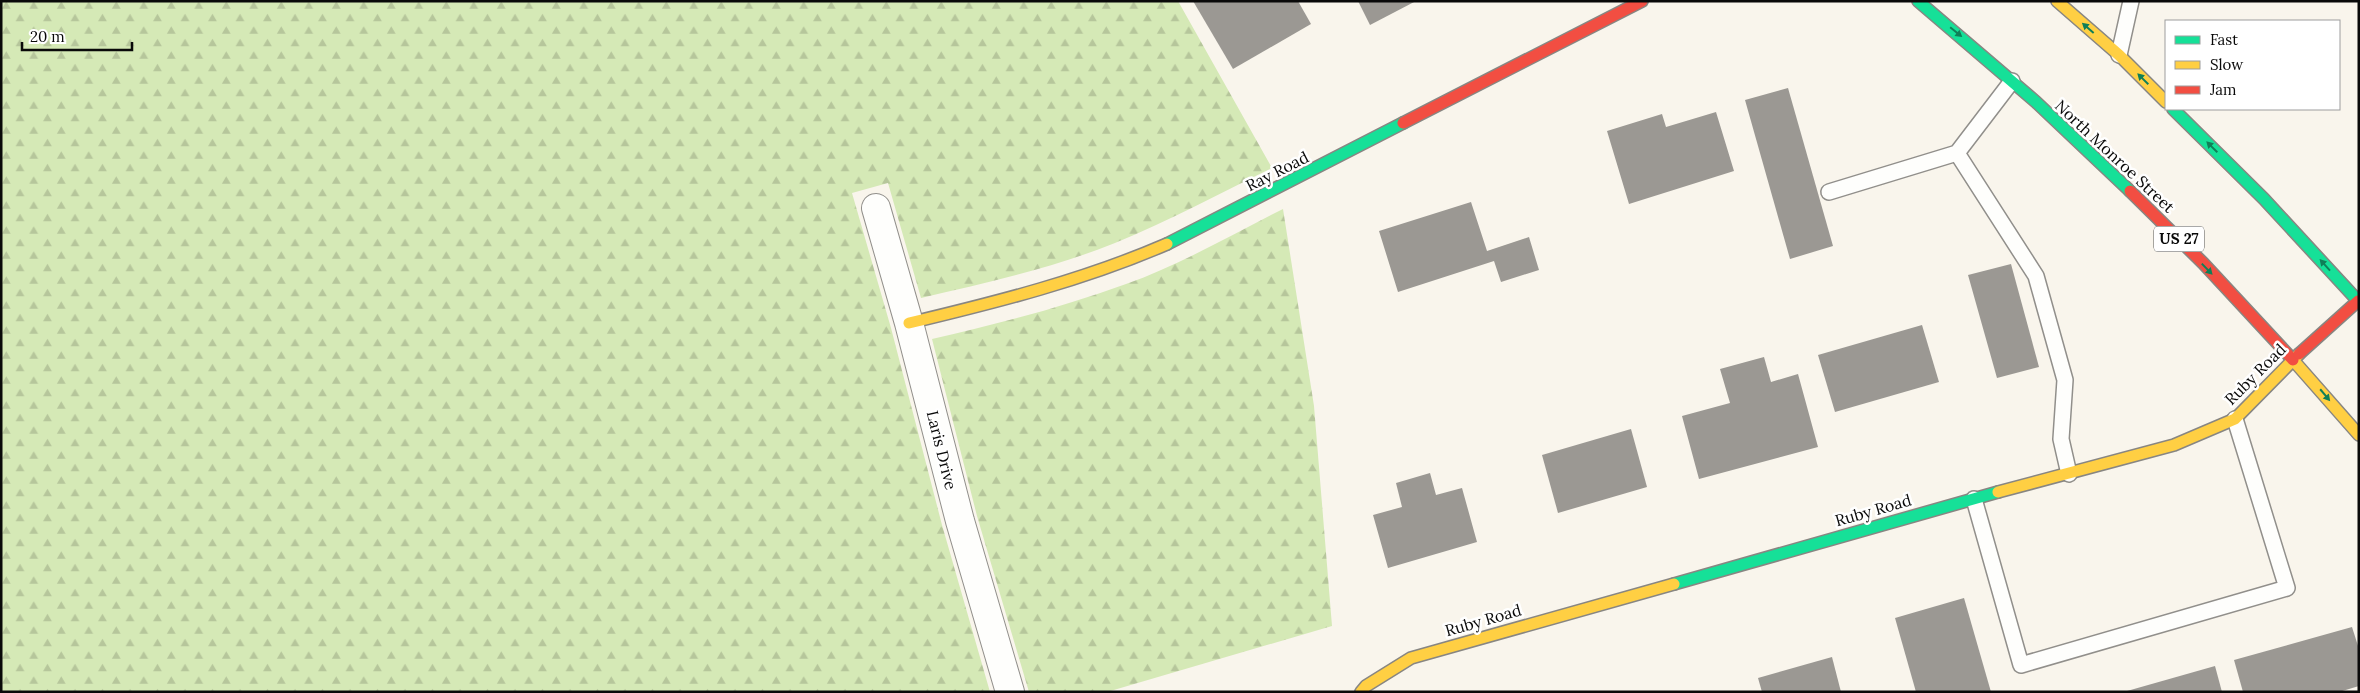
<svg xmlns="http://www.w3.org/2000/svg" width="2360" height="693" viewBox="0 0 2360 693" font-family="Lora,serif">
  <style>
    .forest { fill: url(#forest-firs) }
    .building { fill: #9b9893 }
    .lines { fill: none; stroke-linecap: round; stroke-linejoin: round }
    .lane-casing { stroke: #918f8b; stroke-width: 18 }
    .street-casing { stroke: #918f8b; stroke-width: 30 }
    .fast-casing { stroke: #888682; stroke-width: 14 }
    .slow-casing { stroke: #888682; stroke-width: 14 }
    .jam-casing { stroke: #888682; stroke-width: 14 }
    .lane { stroke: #fefefc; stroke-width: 15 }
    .street { stroke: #fefefc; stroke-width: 28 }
    .fast { stroke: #16e098; stroke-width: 11 }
    .slow { stroke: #ffcf43; stroke-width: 11 }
    .jam { stroke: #f24e42; stroke-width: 11 }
    .oneway { fill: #107f58 }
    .labels { text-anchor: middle; stroke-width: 5; stroke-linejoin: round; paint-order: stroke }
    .shield { fill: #fff; stroke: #535353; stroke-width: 1 }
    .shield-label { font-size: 15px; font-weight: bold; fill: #090909 }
    .street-label { font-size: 16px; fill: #090909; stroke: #fff }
  </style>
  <defs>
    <pattern id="forest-firs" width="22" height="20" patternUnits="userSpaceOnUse" patternTransform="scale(1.25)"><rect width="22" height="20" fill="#d5e9b6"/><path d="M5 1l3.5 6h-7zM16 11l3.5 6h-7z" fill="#b6c69b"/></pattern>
  </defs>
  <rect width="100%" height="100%" fill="#f9f5ec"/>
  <!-- forest -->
  <g class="forest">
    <path d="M1,1H1178L1272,168C1220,193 1169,221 1115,243C1053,268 986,283 921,298L888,183L852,193L891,328L942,525L990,692H1Z"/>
    <path d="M1283,209L1314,406L1332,626L1107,692H1029L977,516L932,339C998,324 1063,307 1126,284C1180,265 1231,235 1283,209Z"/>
  </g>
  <!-- building -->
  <g class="building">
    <polygon points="1193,1 1298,1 1311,24 1233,69"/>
    <polygon points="1358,1 1416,1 1370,25"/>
    <polygon points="1788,88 1833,246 1790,259 1745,100"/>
    <polygon points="1716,112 1734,171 1629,204 1607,131 1662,114 1666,127"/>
    <polygon points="1471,202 1487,251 1529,237 1539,270 1501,282 1494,261 1398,292 1379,231"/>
    <polygon points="2011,264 2039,367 1997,378 1968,275"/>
    <polygon points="1922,325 1939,382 1835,412 1818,355"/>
    <polygon points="1764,357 1771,382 1798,374 1818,447 1699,479 1682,416 1730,403 1720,369"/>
    <polygon points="1631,429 1647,487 1558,513 1542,455"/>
    <polygon points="1430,473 1436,495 1462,488 1477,542 1388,568 1373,515 1402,507 1396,483"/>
    <polygon points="1964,598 1991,692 1916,692 1895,618"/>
    <polygon points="2352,627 2359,649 2359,686 2339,692 2243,692 2234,660"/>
    <polygon points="1832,657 1841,692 1762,692 1758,678"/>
    <polygon points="2215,666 2222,692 2127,692 2127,691"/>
  </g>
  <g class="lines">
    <!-- lane casing -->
    <g class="lane-casing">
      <g id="lane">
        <polyline points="2119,55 2131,1"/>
        <polyline points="1957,153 2036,276 2065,380 2061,439 2069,474"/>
        <polyline points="1829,192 1957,153 2012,81"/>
        <polyline points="1974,499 2021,665 2287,588 2235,419"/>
      </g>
    </g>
    <!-- street casing -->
    <g class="street-casing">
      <polyline id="street" points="876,208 909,323 960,521 1010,692"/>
    </g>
    <!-- fast casing -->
    <g class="fast-casing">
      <g id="fast">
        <polyline points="1918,1 2036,102 2130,191"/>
        <polyline points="2173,109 2264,199 2359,302"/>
        <polyline points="1167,244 1403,123"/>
        <polyline points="1674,584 1998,492"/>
      </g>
    </g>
    <!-- slow casing -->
    <g class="slow-casing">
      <g id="slow">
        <polyline points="2057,1 2119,55 2166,102"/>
        <path d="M909,323C997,302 1084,280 1167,244"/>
        <polyline points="2293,360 2359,435"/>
        <polyline points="1998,492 2174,445 2235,419 2299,354"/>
        <polyline points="1361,692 1366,686 1411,658 1674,584"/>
      </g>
    </g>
    <!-- jam casing -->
    <g class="jam-casing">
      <g id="jam">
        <polyline points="1403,123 1642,1"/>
        <polyline points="2130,191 2203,263 2293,360"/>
        <polyline points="2299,354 2358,301"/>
      </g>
    </g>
    <!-- lane -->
    <use href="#lane" class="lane"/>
    <!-- street -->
    <use href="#street" class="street"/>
    <!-- fast -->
    <use href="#fast" class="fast"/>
    <!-- slow -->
    <use href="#slow" class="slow"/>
    <!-- jam -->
    <use href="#jam" class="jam"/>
  </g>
  <!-- one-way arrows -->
  <defs><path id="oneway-solid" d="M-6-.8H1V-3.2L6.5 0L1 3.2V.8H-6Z" transform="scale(1.25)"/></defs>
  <g class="oneway">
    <use href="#oneway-solid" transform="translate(2088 28) rotate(-139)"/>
    <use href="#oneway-solid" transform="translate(1956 32) rotate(39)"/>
    <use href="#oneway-solid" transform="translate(2143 79) rotate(-135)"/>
    <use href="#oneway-solid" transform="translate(2212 147) rotate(-135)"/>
    <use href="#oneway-solid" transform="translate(2325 265) rotate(-132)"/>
    <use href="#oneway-solid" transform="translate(2207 269) rotate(46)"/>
    <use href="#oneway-solid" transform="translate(2325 395) rotate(50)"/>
  </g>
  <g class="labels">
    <!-- shield labels -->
    <rect class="shield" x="2154" y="226.5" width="50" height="25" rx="4"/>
    <g class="shield-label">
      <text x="2179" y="244">US 27</text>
    </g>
    <!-- street labels -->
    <g class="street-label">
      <text transform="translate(2115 156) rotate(43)" y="6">North Monroe Street</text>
      <text transform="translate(1277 171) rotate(-27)" y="6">Ray Road</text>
      <text transform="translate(2255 374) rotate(-45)" y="6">Ruby Road</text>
      <text transform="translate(942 450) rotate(76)" y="6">Laris Drive</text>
      <text transform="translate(1873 510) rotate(-16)" y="6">Ruby Road</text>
      <text transform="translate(1483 620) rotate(-16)" y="6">Ruby Road</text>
    </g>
  </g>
  <!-- border -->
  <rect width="2360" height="693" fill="none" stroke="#090909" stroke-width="5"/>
  <!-- legend -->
  <rect x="2165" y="20" width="175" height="90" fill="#ffffff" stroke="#9d9d9d"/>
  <rect x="2175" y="36" width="25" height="8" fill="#16e098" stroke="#9d9d9d"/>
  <text x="2210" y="45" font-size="15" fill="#090909">Fast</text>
  <rect x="2175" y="61" width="25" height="8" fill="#ffcf43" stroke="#9d9d9d"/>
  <text x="2210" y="70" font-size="15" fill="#090909">Slow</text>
  <rect x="2175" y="86" width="25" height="8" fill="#f24e42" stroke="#9d9d9d"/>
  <text x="2210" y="95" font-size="15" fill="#090909">Jam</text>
  <!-- scale -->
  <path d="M22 42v8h110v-8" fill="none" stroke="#090909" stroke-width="2.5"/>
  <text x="30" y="42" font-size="15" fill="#090909" stroke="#ffffff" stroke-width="4" paint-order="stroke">20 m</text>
</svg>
